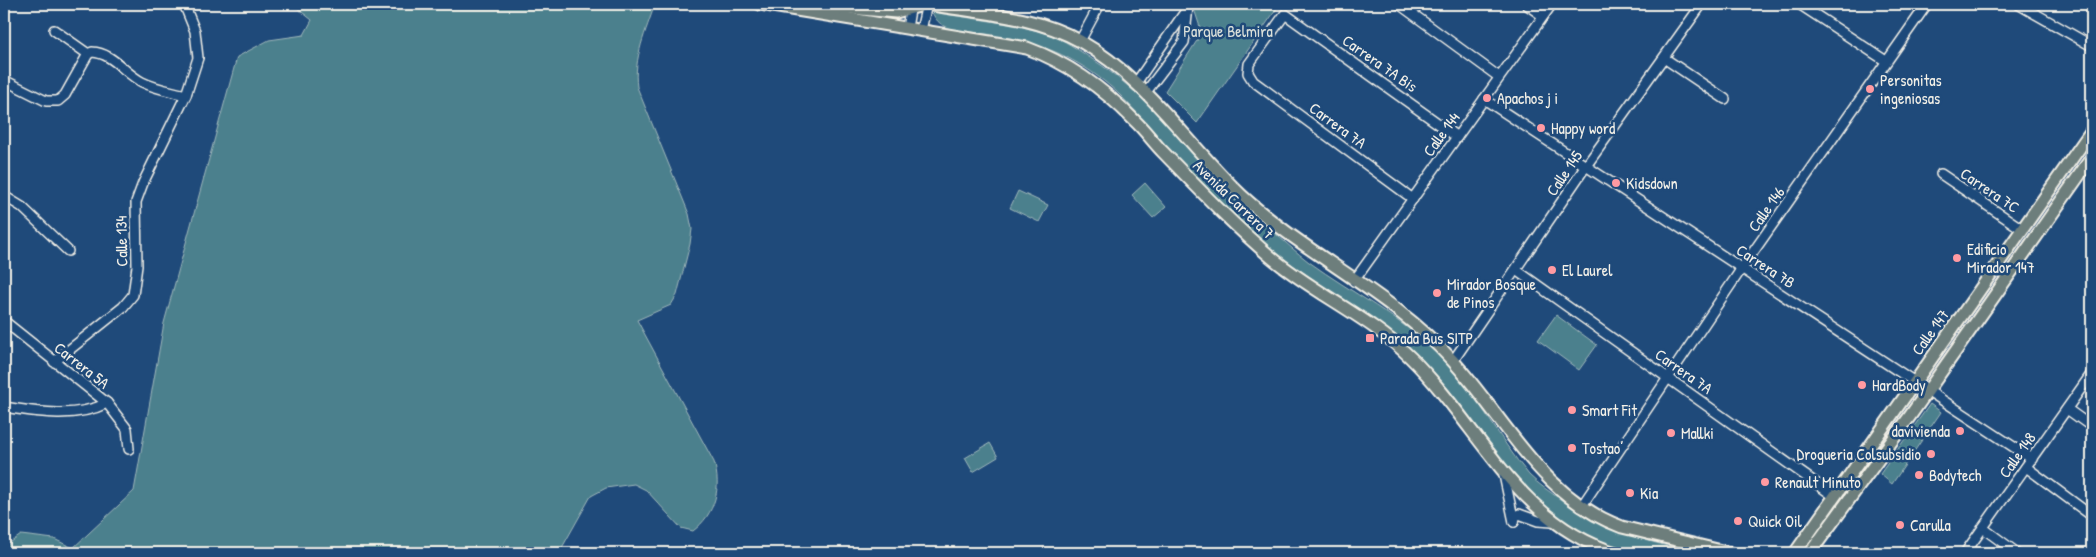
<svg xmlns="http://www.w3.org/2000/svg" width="2096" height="557" viewBox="0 0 2096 557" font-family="'Patrick Hand',sans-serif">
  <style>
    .green { fill: #4c808d; stroke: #a0b8ba }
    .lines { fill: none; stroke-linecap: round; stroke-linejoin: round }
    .minor-casing { stroke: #f4f1e8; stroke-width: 12 }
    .major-casing { stroke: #f4f1e8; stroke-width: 15 }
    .minor { stroke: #1f4a7a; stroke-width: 9 }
    .major { stroke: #6d7e7c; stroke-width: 11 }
    .poi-dot { fill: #ff9aa2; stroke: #1f4a7a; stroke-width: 2 }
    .labels { text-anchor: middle; stroke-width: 5; stroke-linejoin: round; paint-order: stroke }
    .park-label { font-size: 16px; fill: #dbe0da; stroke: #1f4a7a }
    .street-label { font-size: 16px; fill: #f4f1e8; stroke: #1f4a7a }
    .poi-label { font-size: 16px; fill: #f4f1e8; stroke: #1f4a7a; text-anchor: start }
  </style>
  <rect width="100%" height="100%" fill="#1f4a7a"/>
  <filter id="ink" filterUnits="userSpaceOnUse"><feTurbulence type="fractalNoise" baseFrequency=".02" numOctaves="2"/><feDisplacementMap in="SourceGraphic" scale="10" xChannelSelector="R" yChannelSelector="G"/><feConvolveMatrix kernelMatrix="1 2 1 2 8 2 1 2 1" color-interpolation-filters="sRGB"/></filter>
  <g filter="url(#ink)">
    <!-- green -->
    <g class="green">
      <path d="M292,4H655C646,31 633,58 637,87L689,214L692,229L690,244L677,295L671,305L637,320L714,462C722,488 715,514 693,531L681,528L646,490L634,484L606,488L591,496L559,553H4V547L21,535L54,539L73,548L134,491L164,323L237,57L269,40L304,35L312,20Z"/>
      <polygon points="1198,4 1280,4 1197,123 1165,91 1198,39 1200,27 1194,9"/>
      <path d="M932,12C971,19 1013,22 1051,35C1064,40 1077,49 1089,57C1161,102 1206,177 1271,230C1284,241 1296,252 1309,262C1352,293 1400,317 1439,354C1475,389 1497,437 1529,475C1538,484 1550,492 1560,499C1605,532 1645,541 1698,553C1656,553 1623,555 1584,534C1514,496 1482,422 1429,367C1377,315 1310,282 1253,235C1204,195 1166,142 1122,97C1100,75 1069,55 1039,46C1018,38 994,35 972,32C965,31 955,31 948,28C940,25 935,19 932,12Z"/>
      <polygon points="1145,183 1166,207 1153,218 1132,195"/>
      <polygon points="1018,191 1048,205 1039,222 1010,208"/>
      <polygon points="1556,315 1597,345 1579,370 1538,340"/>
      <polygon points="1930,404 1941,412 1892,484 1880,474"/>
      <polygon points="990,443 998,457 973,472 965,458"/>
    </g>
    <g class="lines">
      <!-- minor casing -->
      <g class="minor-casing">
        <g id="minor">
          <polyline points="1399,4 1499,77"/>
          <polyline points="1526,4 1543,16"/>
          <polyline points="1799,4 1886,61"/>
          <polyline points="2018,4 2092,46"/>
          <polyline points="907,28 911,4"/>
          <polyline points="54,30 88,54"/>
          <polyline points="921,30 927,4"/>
          <polyline points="1080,41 1100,4"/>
          <path d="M88,54L92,52C113,53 124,73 142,82C156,89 171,91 186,95"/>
          <polyline points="1664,58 1725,99"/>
          <polyline points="4,80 46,101 58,101 65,95 88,54"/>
          <polyline points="1136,83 1187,9"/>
          <polyline points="1146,92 1184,42 1188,7"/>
          <polyline points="1484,99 2032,459"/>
          <polyline points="1941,174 2022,229"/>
          <polyline points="4,196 22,207 68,251"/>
          <polyline points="1413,199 1253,81 1248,73 1249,64 1285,14 1457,137"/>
          <polyline points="1516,270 1834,496"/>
          <polyline points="1354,281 1552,4"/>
          <polyline points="4,321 107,403 127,429 129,449"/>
          <polyline points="1453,361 1586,166 1702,4"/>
          <polyline points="54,362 123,307 133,295 137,266 136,202 143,183 186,95 198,58 195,31 184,4"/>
          <path d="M4,407C36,412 76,419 107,403"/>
          <polyline points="2067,409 2092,427"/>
          <polyline points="2026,467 2092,516"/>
          <polyline points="1504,475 1514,522"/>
          <polyline points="1581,507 1742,268 1927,4"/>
          <polyline points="1514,522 1515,517 1519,514 1538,521 1552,522"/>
          <polyline points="1983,528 2017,553"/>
          <polyline points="1965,553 2092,373"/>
        </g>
      </g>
      <!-- major casing -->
      <g class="major-casing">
        <g id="major">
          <path d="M760,4L1027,48C1068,63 1104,89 1134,120C1145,130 1153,142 1163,152C1198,188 1232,224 1271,257C1315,294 1370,317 1411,358C1479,425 1518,524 1616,553"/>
          <path d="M928,4C979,13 1034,15 1080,41C1146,78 1187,144 1241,195C1307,256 1392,293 1452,360C1506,419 1542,498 1622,527L1730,553"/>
          <polyline points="824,12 849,8 896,12 927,4"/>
          <polyline points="1795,553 2092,130"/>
          <polyline points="1810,553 1910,416 2092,157"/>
        </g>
      </g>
      <!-- minor -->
      <use href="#minor" class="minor"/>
      <!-- major -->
      <use href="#major" class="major"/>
    </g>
  </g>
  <!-- markers -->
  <g class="poi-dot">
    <circle cx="1870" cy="89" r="5"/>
    <circle cx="1487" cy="98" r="5"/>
    <circle cx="1541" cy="128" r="5"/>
    <circle cx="1616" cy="183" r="5"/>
    <circle cx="1957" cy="258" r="5"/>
    <circle cx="1552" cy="270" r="5"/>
    <circle cx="1437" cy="293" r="5"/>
    <rect x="1365" y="333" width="10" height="10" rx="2.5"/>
    <circle cx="1862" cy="385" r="5"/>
    <circle cx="1572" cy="410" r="5"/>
    <circle cx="1960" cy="431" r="5"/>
    <circle cx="1671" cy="433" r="5"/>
    <circle cx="1572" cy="448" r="5"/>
    <circle cx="1931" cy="454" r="5"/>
    <circle cx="1919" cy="475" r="5"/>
    <circle cx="1765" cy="482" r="5"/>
    <circle cx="1630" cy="493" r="5"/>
    <circle cx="1738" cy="521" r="5"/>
    <circle cx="1900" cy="525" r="5"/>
  </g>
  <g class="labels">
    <!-- park labels -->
    <g class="park-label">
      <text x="1228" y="37">Parque Belmira</text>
    </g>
    <!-- street labels -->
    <g class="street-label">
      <text transform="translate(1380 63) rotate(35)" y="6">Carrera 7A Bis</text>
      <text transform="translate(1338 125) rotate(36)" y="6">Carrera 7A</text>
      <text transform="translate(1441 134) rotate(-54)" y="6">Calle 144</text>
      <text transform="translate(1564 173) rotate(-56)" y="6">Calle 145</text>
      <text transform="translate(1990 190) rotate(34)" y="6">Carrera 7C</text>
      <text transform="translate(1234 199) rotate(44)" y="6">Avenida Carrera 7</text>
      <text transform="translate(1766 209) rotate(-55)" y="6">Calle 146</text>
      <text transform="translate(121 241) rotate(-91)" y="6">Calle 134</text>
      <text transform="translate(1766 266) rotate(33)" y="6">Carrera 7B</text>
      <text transform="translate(1930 332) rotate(-55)" y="6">Calle 147</text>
      <text transform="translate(82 365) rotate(38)" y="6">Carrera 5A</text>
      <text transform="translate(1684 371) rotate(35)" y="6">Carrera 7A</text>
      <text transform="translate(2017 455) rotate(-55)" y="6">Calle 148</text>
    </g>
    <!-- poi labels -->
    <g class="poi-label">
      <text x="1880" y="86">Personitas<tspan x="1880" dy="18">ingeniosas</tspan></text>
      <text x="1497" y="104">Apachos j i</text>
      <text x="1551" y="134">Happy word</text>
      <text x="1626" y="189">Kidsdown</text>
      <text x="1967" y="255">Edificio<tspan x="1967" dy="18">Mirador 147</tspan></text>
      <text x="1562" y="276">El Laurel</text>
      <text x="1447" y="290">Mirador Bosque<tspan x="1447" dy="18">de Pinos</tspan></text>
      <text x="1380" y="344">Parada Bus SITP</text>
      <text x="1872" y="391">HardBody</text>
      <text x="1582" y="416">Smart Fit</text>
      <text x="1950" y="437" text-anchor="end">davivienda</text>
      <text x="1681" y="439">Mallki</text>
      <text x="1582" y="454">Tostao’</text>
      <text x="1921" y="460" text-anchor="end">Drogueria Colsubsidio</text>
      <text x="1929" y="481">Bodytech</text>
      <text x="1775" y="488">Renault Minuto</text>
      <text x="1640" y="499">Kia</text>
      <text x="1748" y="527">Quick Oil</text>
      <text x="1910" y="531">Carulla</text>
    </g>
  </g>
  <!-- margin -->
  <rect width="2096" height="557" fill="none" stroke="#1f4a7a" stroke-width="20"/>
  <rect x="10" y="10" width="2076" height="537" fill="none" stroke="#f4f1e8" stroke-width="2" filter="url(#ink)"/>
</svg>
